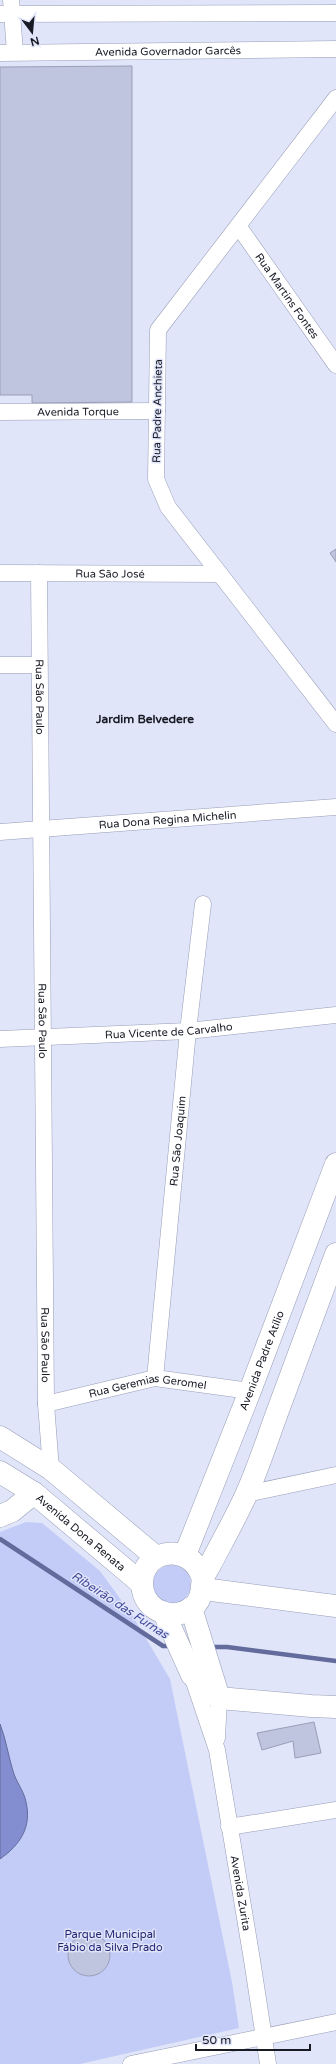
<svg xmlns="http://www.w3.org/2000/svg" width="336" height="2064" viewBox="0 0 336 2064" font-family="'Varela Round',sans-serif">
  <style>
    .green { fill: #c3ccf7 }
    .water { fill: #828ecf; stroke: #626b9c }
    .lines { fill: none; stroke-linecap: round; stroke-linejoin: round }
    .stream { stroke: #626b9c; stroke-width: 4.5 }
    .building { fill: #bfc5df; stroke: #999fb8 }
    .street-casing { stroke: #979db6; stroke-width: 17 }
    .secondary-casing { stroke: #979db6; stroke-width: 23 }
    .street { stroke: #fff; stroke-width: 16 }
    .secondary { stroke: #fff; stroke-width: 22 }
    .labels { text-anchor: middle; stroke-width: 3; stroke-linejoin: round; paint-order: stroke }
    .street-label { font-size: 11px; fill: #181a24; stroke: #e0e5fa }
    .park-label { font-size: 11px; fill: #232571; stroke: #e0e5fa }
    .neighbourhood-label { font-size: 12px; font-weight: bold; fill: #181a24; stroke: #e0e5fa }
    .water-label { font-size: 12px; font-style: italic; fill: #404998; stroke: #e0e5fa }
  </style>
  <rect width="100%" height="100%" fill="#e0e5fa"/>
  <!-- green -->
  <g class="green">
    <polygon points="26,1522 42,1523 100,1571 132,1615 170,1679 232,1982 239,2028 80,2064 0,2064 0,1532"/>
    <circle cx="172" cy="1584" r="19"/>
  </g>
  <!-- water -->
  <path class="water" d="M0,1724C6,1739 8,1755 13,1771C16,1782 24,1791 26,1802C32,1827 20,1845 0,1859Z"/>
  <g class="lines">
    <!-- stream -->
    <g class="stream">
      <polyline points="0,1539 163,1646 173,1646"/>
      <polyline points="209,1647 227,1647 336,1661"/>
    </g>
  </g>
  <!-- building -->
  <g class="building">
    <polygon points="132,66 132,402 32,403 32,395 0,395 0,67"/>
    <polygon points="336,549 336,562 330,553"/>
    <polygon points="314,1722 321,1753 295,1758 293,1741 262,1750 257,1733"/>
    <circle cx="89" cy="1955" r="21"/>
  </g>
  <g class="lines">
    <!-- street casing -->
    <g class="street-casing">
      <g id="street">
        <polyline points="11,0 15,52"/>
        <polyline points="0,14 336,13"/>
        <path id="s1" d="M0,53L336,49"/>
        <polyline points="336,98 158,330 156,479 168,507 336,724"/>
        <path id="s2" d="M239,227L336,365"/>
        <path id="s3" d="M0,412L157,411"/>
        <path id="s4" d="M0,573L220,574"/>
        <path id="s5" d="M39,573L46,1404L51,1469"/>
        <polyline points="0,665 39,665"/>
        <path id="s6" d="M0,832L336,807"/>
        <path id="s7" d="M0,1039L188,1031L336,1015"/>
        <path id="s8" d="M155,1378L188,1031L203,904"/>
        <path id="s9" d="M46,1404L155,1378L250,1391"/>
        <polyline points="246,1494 336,1475"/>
        <path id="s10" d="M192,1676L217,1750L252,1960L268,2064"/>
        <polyline points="217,1738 219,1698"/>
        <polyline points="229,1827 336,1810"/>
        <polyline points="131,2064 336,2022"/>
      </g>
    </g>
    <!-- secondary casing -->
    <g class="secondary-casing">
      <g id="secondary">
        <polyline points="0,1437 51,1469 156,1557"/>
        <path id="s11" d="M0,1472L34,1493L141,1583"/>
        <polyline points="0,1516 12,1511 34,1493"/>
        <path id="s12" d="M185,1555L250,1391L336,1164"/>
        <path d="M203,1579C190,1537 134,1551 143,1591C145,1601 153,1609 162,1612C174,1617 187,1613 196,1604C203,1596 201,1588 203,1579C204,1574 208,1569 210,1565C222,1542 235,1519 246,1495C258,1469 267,1440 277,1413C297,1360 316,1307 336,1254"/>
        <polyline points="203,1589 336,1606"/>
        <polyline points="191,1608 219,1698"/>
        <polyline points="164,1613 192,1675 219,1698 311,1706 336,1707"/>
      </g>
    </g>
    <!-- street -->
    <use href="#street" class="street"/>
    <!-- secondary -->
    <use href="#secondary" class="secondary"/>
  </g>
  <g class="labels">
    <!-- street labels -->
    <g class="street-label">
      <text dy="4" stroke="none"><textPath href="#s1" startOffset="168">Avenida Governador Garcês</textPath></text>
      <text dy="4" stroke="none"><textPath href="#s2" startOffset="84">Rua Martins Fontes</textPath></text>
      <text dy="4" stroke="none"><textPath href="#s3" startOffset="78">Avenida Torque</textPath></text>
      <text transform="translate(157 411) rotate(-89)" y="4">Rua Padre Anchieta</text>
      <text dy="4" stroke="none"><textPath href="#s4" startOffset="110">Rua São José</textPath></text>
      <text dy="4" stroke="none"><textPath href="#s5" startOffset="124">Rua São Paulo</textPath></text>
      <text dy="4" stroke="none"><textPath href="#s6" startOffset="168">Rua Dona Regina Michelin</textPath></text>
      <text dy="4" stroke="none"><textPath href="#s5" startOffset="448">Rua São Paulo</textPath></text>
      <text dy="4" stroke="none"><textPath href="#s7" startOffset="169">Rua Vicente de Carvalho</textPath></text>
      <text dy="4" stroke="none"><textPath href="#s8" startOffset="238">Rua São Joaquim</textPath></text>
      <text dy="4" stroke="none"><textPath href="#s5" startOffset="772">Rua São Paulo</textPath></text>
      <text dy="4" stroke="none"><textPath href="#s12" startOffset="209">Avenida Padre Atílio</textPath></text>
      <text dy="4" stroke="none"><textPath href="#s9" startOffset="104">Rua Geremias Geromel</textPath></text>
      <text dy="4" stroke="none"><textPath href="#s11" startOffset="101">Avenida Dona Renata</textPath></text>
      <text dy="4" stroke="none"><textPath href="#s10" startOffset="223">Avenida Zurita</textPath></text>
    </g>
    <!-- park labels -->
    <g class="park-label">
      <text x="110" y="1938">Parque Municipal<tspan x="110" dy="13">Fábio da Silva Prado</tspan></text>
    </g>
    <!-- neighbourhood labels -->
    <g class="neighbourhood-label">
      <text x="145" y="723">Jardim Belvedere</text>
    </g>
    <!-- water labels -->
    <g class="water-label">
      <text transform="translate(120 1605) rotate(33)" y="4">Ribeirão das Furnas</text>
    </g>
  </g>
  <!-- north arrow -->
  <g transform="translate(32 32) rotate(164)" stroke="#e0e5fa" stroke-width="3" paint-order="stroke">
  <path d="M0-3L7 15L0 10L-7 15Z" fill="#181a24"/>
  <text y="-6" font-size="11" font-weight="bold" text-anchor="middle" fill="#181a24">N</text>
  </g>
  <!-- scale -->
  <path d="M196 2044v6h114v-6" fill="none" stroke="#181a24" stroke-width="2"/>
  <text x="202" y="2044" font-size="12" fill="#181a24" stroke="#e0e5fa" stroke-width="3" paint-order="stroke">50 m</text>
</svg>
